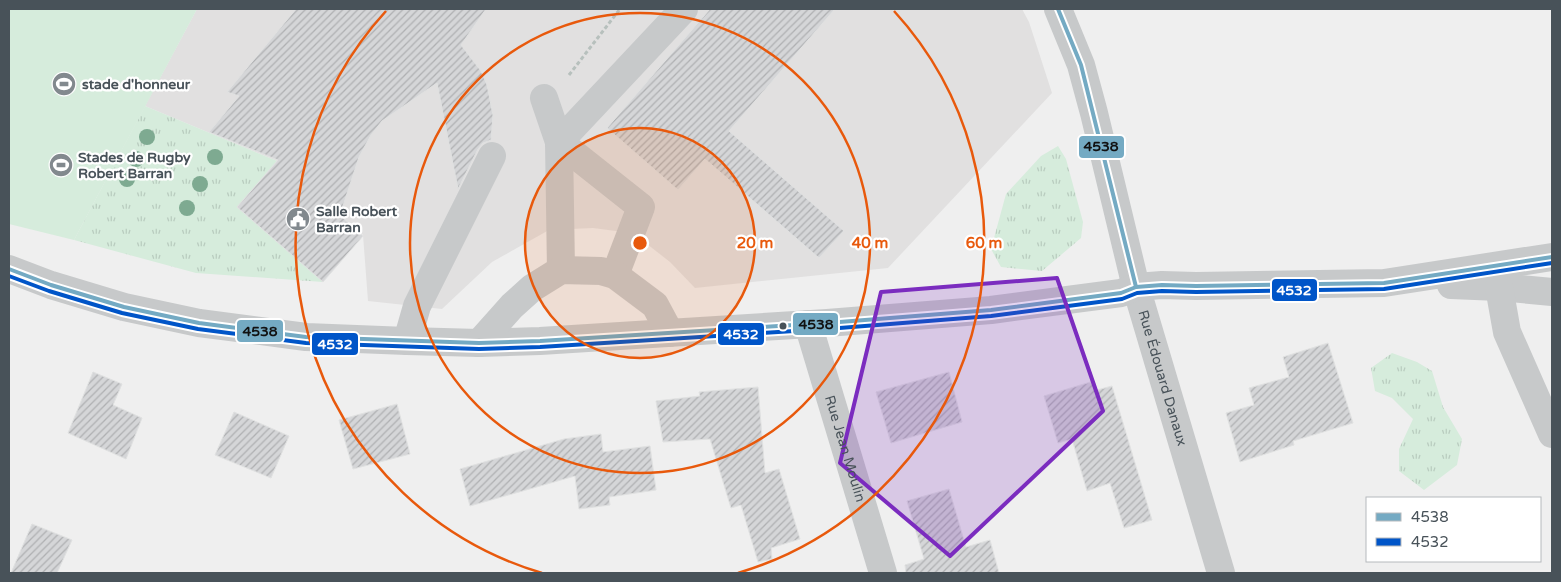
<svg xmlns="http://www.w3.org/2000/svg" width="1561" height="582" viewBox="0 0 1561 582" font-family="'Varela Round',sans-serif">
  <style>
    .education { fill: #e1e0e0 }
    .grass { fill: url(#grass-tufts) }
    .pitch { fill: #d6ecdc }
    .building { fill: url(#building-hatch); stroke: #e0e1e1 }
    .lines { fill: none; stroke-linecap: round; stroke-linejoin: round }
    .path { stroke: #b7c0bd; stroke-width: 3; stroke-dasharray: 4 2.5; stroke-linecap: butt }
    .minor { stroke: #c7c9ca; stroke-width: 28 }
    .bus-1-casing { stroke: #fff; stroke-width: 8 }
    .bus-2-casing { stroke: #fff; stroke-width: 8 }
    .bus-1 { stroke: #74aac3; stroke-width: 4 }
    .bus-2 { stroke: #0055c8; stroke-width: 4 }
    .tree { fill: #7eaa91 }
    .marked { fill: #7b2cbf; fill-opacity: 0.2; stroke: #7b2cbf; stroke-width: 4; stroke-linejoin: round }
    .ring { fill: none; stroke: #e8590c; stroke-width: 2.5 }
    .bus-dot { fill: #485259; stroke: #fff; stroke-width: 2 }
    .labels { text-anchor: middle; stroke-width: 4.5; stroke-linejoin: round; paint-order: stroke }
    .poi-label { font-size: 14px; font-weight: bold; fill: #485259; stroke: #fff; text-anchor: start }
    .street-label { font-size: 14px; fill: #485259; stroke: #fff }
    .centre { fill: #e8590c; stroke: #fff; stroke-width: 2.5 }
    .ring-label { font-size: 15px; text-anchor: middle; font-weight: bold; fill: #e8590c; stroke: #fff; stroke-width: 4.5; stroke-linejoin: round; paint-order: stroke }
    .line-badge { stroke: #fff; stroke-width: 2 }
    .badge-label { font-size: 14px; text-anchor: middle; font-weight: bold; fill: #fff }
    .pale-badge-label { font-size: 14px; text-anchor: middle; font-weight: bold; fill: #111 }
  </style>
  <defs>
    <pattern id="grass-tufts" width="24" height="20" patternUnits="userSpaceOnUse" patternTransform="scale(1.25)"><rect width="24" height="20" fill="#d6ecdc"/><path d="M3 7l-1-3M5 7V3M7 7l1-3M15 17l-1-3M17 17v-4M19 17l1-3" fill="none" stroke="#b9ccbf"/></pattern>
    <pattern id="building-hatch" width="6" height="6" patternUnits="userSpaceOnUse" patternTransform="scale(1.25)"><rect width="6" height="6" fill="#d5d6d8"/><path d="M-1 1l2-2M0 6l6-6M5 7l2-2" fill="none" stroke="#afb0b2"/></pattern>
  </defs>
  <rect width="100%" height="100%" fill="#efefef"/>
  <!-- education -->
  <polygon class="education" points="197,9 1022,9 1029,22 1052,93 888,268 695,288 670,262 638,237 631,233 593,228 549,230 492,262 442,309 368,301 363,235 277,161 145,106"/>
  <!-- grass -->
  <g class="grass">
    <polygon points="145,106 277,161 237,207 323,282 196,273 74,240"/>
    <polygon points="1058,146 1066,159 1083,222 1081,238 1042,271 1001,267 991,249 1006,194 1041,156"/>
    <polygon points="1392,353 1417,362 1432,371 1443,407 1462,439 1457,465 1424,490 1399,471 1399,449 1413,419 1392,398 1375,391 1371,368"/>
  </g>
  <!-- pitch -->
  <polygon class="pitch" points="9,9 197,9 74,240 9,224"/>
  <!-- building -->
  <g class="building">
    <polygon points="296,9 486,9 461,45 481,71 487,85 493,115 491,140 483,143 478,149 458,189 437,83 382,121 371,135 359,157 340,215 363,236 323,282 237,207 278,160 209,132 239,96 227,92"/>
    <polygon points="710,9 835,9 729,131 844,231 819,258 705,159 678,190 607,128"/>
    <polygon points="1328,343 1353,423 1293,441 1294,445 1240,462 1226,413 1254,405 1249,388 1289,377 1283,357"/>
    <polygon points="93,372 122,384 113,405 142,418 126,459 68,433"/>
    <polygon points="949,372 962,422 891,443 876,392"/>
    <polygon points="1094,381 1097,390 1112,386 1152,520 1124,528 1110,483 1087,491 1072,439 1058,443 1044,396"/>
    <polygon points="758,387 765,473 779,469 800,539 771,548 772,559 758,562 741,505 731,508 710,439 663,442 656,401 700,396 699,392"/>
    <polygon points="397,404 410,454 353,469 339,420"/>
    <polygon points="234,412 289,436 271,478 215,455"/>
    <polygon points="601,434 603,452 650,446 656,490 609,497 610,505 579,509 575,476 470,506 460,469 564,439"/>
    <polygon points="949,489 966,547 990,540 999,573 906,573 905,565 924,559 907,501"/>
    <polygon points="32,524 72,540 57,573 11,573"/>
  </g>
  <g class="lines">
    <!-- path -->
    <polyline class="path" points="569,75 620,9"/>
    <!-- minor -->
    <g class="minor">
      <path id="s1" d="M1058,9L1081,65L1094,113L1136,287L1221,573"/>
      <polyline points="544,98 559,142 561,270"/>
      <polyline points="9,269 51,285 124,307 199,323 306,337 407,341 479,343 540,341 827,323 991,310 1121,293 1136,287 1162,285 1196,286 1384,283 1552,257"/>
      <polyline points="615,275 641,207 559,142 684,9"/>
      <polyline points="1451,285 1499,287 1552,292"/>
      <polyline points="1499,287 1507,332 1552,434"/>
      <path id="s2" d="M808,324L883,573"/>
      <polyline points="407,341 417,306 492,156"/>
      <polyline points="479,343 512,306 532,288 561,270 601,271 615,275 655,305 670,333"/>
    </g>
    <!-- bus-1 casing -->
    <g class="bus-1-casing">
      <g id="bus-1">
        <polyline points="1058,9 1081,65 1136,287"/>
        <polyline points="9,269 51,285 124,307 199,323 306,337 479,343 540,341 827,323 991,310 1121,293 1136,287 1162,285 1196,286 1384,283 1552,257"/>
      </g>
    </g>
    <!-- bus-2 casing -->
    <g class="bus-2-casing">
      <polyline id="bus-2" points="9,276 49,291 122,313 198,329 306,343 479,349 540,347 827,329 991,316 1122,299 1137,293 1162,291 1196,292 1384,289 1552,263"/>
    </g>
    <!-- bus-1 -->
    <use href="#bus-1" class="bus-1"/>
    <!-- bus-2 -->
    <use href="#bus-2" class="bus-2"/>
  </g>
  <!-- trees -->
  <g class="tree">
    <circle cx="147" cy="137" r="8"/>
    <circle cx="215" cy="157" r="8"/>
    <circle cx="136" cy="159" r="8"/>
    <circle cx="127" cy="179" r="8"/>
    <circle cx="200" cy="184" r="8"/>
    <circle cx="187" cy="208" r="8"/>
  </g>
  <!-- marked area -->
  <path class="marked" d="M1057,278L1103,411L950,556L840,463L881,292Z"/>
  <!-- distance rings -->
  <circle cx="640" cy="243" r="115" fill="#e8590c" fill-opacity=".12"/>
  <g class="ring">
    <circle cx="640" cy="243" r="115"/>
    <circle cx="640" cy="243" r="230"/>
    <path d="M542 573A344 344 0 0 1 386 11M894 11A344 344 0 0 1 738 573"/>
  </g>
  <!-- icons -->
  <defs>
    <g id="stadium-disc" transform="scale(1.25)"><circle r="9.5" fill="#82898e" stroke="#fff"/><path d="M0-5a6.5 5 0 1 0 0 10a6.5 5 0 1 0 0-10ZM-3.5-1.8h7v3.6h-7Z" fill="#fff"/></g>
    <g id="civic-disc" transform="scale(1.25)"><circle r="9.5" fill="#82898e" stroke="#fff"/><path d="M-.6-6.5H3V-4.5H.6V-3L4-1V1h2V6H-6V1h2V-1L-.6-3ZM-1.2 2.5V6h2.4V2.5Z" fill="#fff"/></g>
  </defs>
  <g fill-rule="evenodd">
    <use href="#stadium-disc" x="64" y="84"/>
    <use href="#stadium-disc" x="61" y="165"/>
    <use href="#civic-disc" x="298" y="219"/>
  </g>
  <!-- markers -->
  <circle class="bus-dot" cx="783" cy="326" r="4.5"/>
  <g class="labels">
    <!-- poi labels -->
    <g class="poi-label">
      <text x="82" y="89">stade d'honneur</text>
      <text x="78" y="162">Stades de Rugby<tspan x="78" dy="16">Robert Barran</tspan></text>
      <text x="316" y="216">Salle Robert<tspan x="316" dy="16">Barran</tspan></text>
    </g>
    <!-- street labels -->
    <g class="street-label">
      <text dy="5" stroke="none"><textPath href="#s1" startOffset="384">Rue Édouard Danaux</textPath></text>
      <text dy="5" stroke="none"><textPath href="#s2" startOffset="130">Rue Jean Moulin</textPath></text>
    </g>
  </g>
  <circle cx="640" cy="243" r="8" class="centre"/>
  <g class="ring-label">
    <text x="755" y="248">20 m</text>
    <text x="870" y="248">40 m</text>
    <text x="984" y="248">60 m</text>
  </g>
  <g class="line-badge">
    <rect x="1078" y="135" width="47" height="24" rx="5" fill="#74aac3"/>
    <rect x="1271" y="278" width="47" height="24" rx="5" fill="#0055c8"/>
    <rect x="792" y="312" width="47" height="24" rx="5" fill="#74aac3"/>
    <rect x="236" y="319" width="48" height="24" rx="5" fill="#74aac3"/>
    <rect x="717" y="322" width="48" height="24" rx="5" fill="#0055c8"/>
    <rect x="311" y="332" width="48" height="24" rx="5" fill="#0055c8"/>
  </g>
  <g class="badge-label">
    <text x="1294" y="295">4532</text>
    <text x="741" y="339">4532</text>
    <text x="335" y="349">4532</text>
  </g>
  <g class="pale-badge-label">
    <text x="1101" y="151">4538</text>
    <text x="816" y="329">4538</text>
    <text x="260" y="336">4538</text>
  </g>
  <!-- border -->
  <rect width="1561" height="582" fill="none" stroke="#485259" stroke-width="20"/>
  <!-- legend -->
  <rect x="1366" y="497" width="175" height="65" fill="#ffffff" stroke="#b6babd"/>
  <rect x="1376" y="513" width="25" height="8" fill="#74aac3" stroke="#b6babd"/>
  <text x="1411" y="522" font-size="15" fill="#485259">4538</text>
  <rect x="1376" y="538" width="25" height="8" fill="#0055c8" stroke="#b6babd"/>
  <text x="1411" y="547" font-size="15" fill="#485259">4532</text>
</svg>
